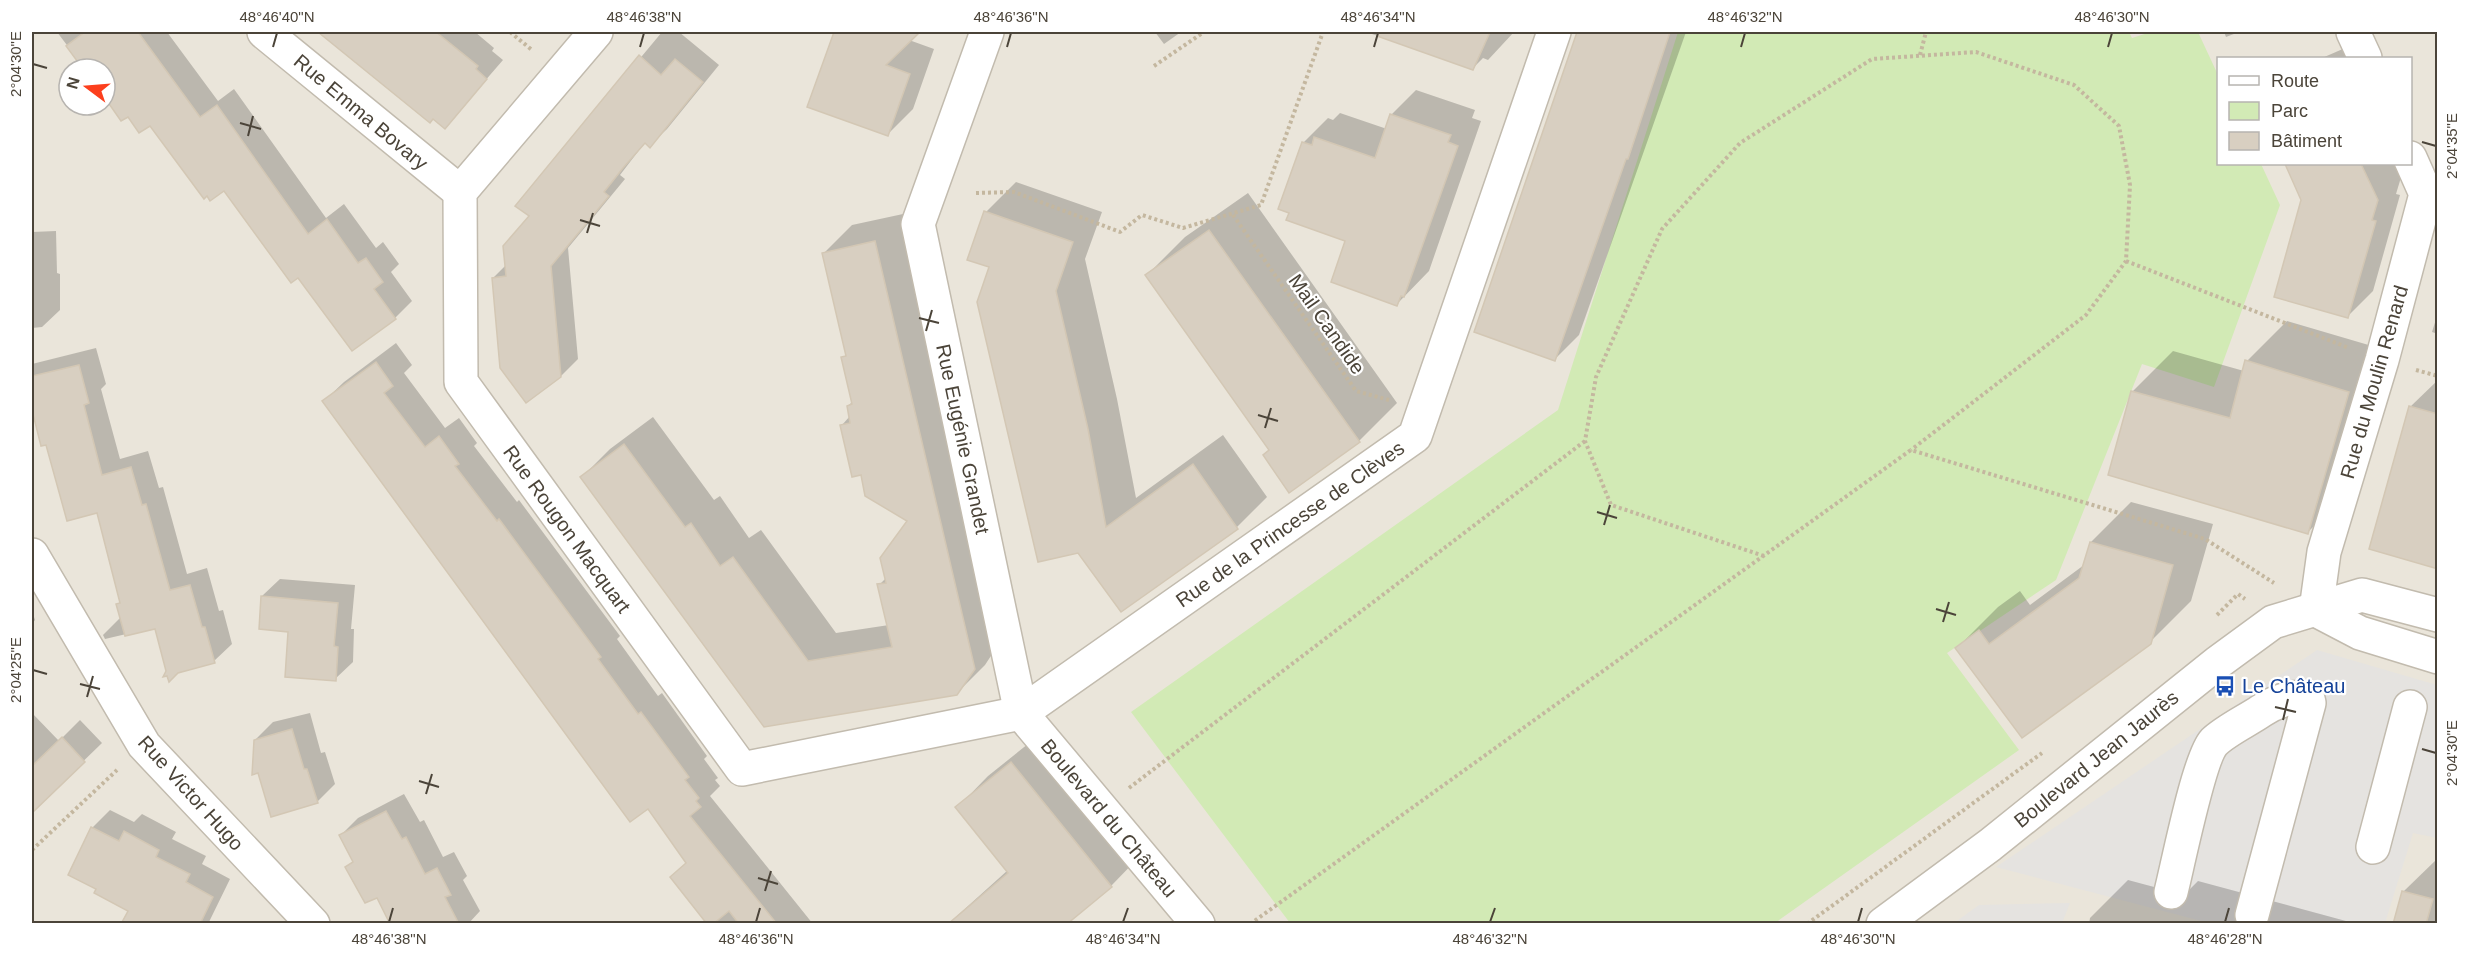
<svg xmlns="http://www.w3.org/2000/svg" width="2469" height="955" viewBox="0 0 2469 955" font-family="Arial,sans-serif">
  <style>
    .residential { fill: #eae5da; fill-rule: evenodd }
    .green { fill: #d2eab5 }
    .parking { fill: #e5e3e0 }
    .shadow { fill: #0003 }
    .building { fill: #d8cfc1; stroke: #d3c7b4; stroke-width: 1.5 }
    .lines { fill: none; stroke-linecap: round; stroke-linejoin: round }
    .minor-casing { stroke: #c2bbae; stroke-width: 36 }
    .path { stroke: #c4b79f; stroke-width: 4; stroke-dasharray: 3 3; stroke-linecap: butt }
    .minor { stroke: #fff; stroke-width: 33 }
    .ticks { fill: none; stroke: #4b4439; stroke-width: 2 }
    .labels { text-anchor: middle; stroke-width: 4.5; stroke-linejoin: round; paint-order: stroke }
    .street-label { font-size: 20px; fill: #4b4439; stroke: #fff }
    .transit-label { font-size: 20px; fill: #164399; stroke: #fff; text-anchor: start }
    .neatline { fill: none; stroke: #4b4439; stroke-width: 2 }
    .ticks-label { font-size: 15px; text-anchor: middle; fill: #4b4439 }
  </style>
  <rect width="100%" height="100%" fill="#f6f3ec"/>
  <!-- residential -->
  <path class="residential" d="M32,32H2437V923H32ZM2218,58H2410V164H2218ZM69,69H105V105H69Z"/>
  <!-- green -->
  <polygon class="green" points="1678,32 2129,32 2132,38 2151,32 2198,32 2218,75 2218,164 2261,164 2280,205 2214,387 2142,364 2056,580 1947,653 2019,750 1775,923 1290,923 1131,712 1558,410"/>
  <!-- parking -->
  <g class="parking">
    <polygon points="2317,650 2437,685 2437,838 2413,833 2385,923 2209,923 1996,867"/>
    <polygon points="2070,903 2062,923 1954,923 1979,905"/>
  </g>
  <!-- shadow -->
  <g class="shadow">
    <polygon points="57,32 167,32 218,101 234,89 326,218 344,204 376,248 383,242 399,264 391,272 412,301 395,318 224,189 150,123 128,114 105,96 105,69 85,69"/>
    <polygon points="321,32 475,32 494,48 492,51 503,60 445,127 433,118 430,121"/>
    <polygon points="662,32 679,32 719,65 667,129 650,145 646,142 640,149 620,175 625,179 568,248 578,359 561,376 493,278 506,265 531,216 517,206"/>
    <polygon points="836,32 918,32 909,40 934,49 913,109 888,134 809,106"/>
    <polygon points="1155,32 1181,32 1164,44"/>
    <polygon points="1366,32 1514,32 1488,60 1483,58 1473,68"/>
    <polygon points="1579,32 1686,32 1579,335 1555,359 1574,45"/>
    <polygon points="2224,32 2239,32 2226,37"/>
    <polygon points="2352,45 2358,58 2322,58"/>
    <polygon points="1416,90 1475,110 1472,118 1481,121 1429,271 1397,304 1347,240 1303,143 1328,118 1333,120 1340,113 1387,129 1392,114"/>
    <polygon points="2287,164 2398,164 2402,174 2396,194 2400,195 2373,291 2348,316 2303,200"/>
    <polygon points="1016,182 1102,212 1085,259 1117,399 1136,498 1223,435 1267,497 1237,527 1121,610 991,266 986,212"/>
    <polygon points="1248,193 1397,403 1359,441 1289,491 1270,450 1147,275 1185,237"/>
    <polygon points="903,214 1002,639 985,665 957,693 764,726 582,477 610,449 653,417 714,500 720,496 749,538 761,530 836,633 889,625 879,585 886,578 909,520 862,473 842,425 850,416 848,406 853,401 843,358 847,354 823,254 852,225"/>
    <polygon points="56,231 57,273 60,274 60,310 42,327 32,328 32,232"/>
    <polygon points="2438,313 2438,334 2432,332"/>
    <polygon points="2287,321 2389,351 2348,492 2307,533 2110,474 2133,391 2173,351 2244,371 2247,361"/>
    <polygon points="396,343 412,365 404,373 445,428 459,418 477,443 474,446 517,502 519,500 620,636 617,639 658,696 662,693 707,756 704,759 718,778 715,780 720,786 710,796 813,924 710,924 672,877 687,862 648,807 324,401 344,382"/>
    <polygon points="96,348 106,384 101,389 120,459 148,451 159,488 163,487 187,574 207,568 219,611 223,610 232,644 214,661 167,671 156,627 105,639 103,635 124,614 98,511 47,443 34,414 32,415 32,364"/>
    <polygon points="2438,380 2438,567 2410,407"/>
    <polygon points="2131,502 2213,524 2191,601 2150,642 1957,648 1998,607 2020,591 2030,605 2084,565 2091,542"/>
    <polygon points="280,579 355,585 351,629 354,629 353,662 335,679 262,596"/>
    <polygon points="32,611 35,620 32,624"/>
    <polygon points="32,713 59,741 80,720 102,743 32,811"/>
    <polygon points="310,713 321,753 325,752 335,784 317,802 255,740 273,722"/>
    <polygon points="1043,732 1142,854 1111,886 1065,924 948,924 1008,870 957,808 988,776"/>
    <polygon points="404,794 420,822 424,820 443,857 454,852 467,876 463,880 480,911 468,924 391,924 377,896 347,867 354,860 341,835 358,818"/>
    <polygon points="110,810 134,822 142,814 176,832 172,839 206,856 202,864 230,879 208,924 141,924 130,910 98,888 75,864 92,828"/>
    <polygon points="2438,858 2438,924 2395,924 2404,891"/>
    <polygon points="2128,880 2184,895 2198,881 2357,924 2089,924 2090,918"/>
  </g>
  <!-- building -->
  <g class="building">
    <polygon points="85,32 138,32 200,117 217,105 308,234 327,219 358,263 366,258 383,282 374,289 396,319 352,351 298,278 291,283 224,191 210,201 207,196 204,199 150,126 139,133 128,117 121,121 105,98 105,69 83,69 66,46"/>
    <polygon points="318,32 436,32 478,66 476,69 487,79 445,129 433,119 430,123"/>
    <polygon points="834,32 920,32 886,65 910,74 888,136 807,107"/>
    <polygon points="1378,32 1490,32 1473,70 1377,36"/>
    <polygon points="1577,32 1670,32 1628,159 1626,159 1555,361 1474,332"/>
    <polygon points="639,55 661,75 675,59 703,82 650,148 645,143 623,168 604,192 609,196 551,266 561,377 526,403 500,368 492,278 506,276 503,246 529,216 515,206"/>
    <polygon points="1390,114 1451,135 1448,142 1458,146 1404,297 1401,296 1397,306 1331,282 1345,241 1286,220 1289,213 1278,209 1302,142 1312,145 1314,137 1375,158"/>
    <polygon points="2285,164 2361,164 2378,200 2372,220 2376,221 2348,318 2274,297 2301,200"/>
    <polygon points="984,211 1073,242 1056,291 1088,429 1106,527 1193,464 1238,529 1121,612 1078,553 1038,562 977,302 989,267 967,260"/>
    <polygon points="1209,230 1360,442 1289,493 1263,455 1269,450 1145,275"/>
    <polygon points="875,241 975,669 957,695 764,727 580,477 624,444 685,527 691,523 720,566 733,557 808,661 892,647 877,584 886,583 880,558 907,521 865,496 861,475 852,477 840,425 850,423 847,406 852,404 841,357 846,356 822,253"/>
    <polygon points="2245,360 2349,392 2308,534 2108,475 2131,391 2230,418"/>
    <polygon points="376,362 393,386 384,393 425,447 439,436 459,464 455,466 497,521 499,519 601,657 598,659 638,714 641,712 689,777 685,780 699,798 696,801 701,807 690,816 777,924 739,924 729,911 713,924 707,924 670,877 686,863 648,809 630,822 322,401"/>
    <polygon points="79,365 89,403 84,405 102,475 131,467 142,505 146,504 170,590 190,585 202,627 205,627 215,663 178,673 169,682 167,676 163,677 166,671 155,629 125,636 116,604 120,603 97,513 67,521 46,445 41,446 32,410 32,376"/>
    <polygon points="2409,406 2438,414 2438,569 2369,549"/>
    <polygon points="2090,542 2173,565 2151,644 2022,738 1955,648 1979,630 1989,644 2079,578"/>
    <polygon points="261,596 338,603 334,646 338,647 336,681 285,677 288,632 259,629"/>
    <polygon points="292,729 304,769 307,769 318,803 271,817 258,773 252,775 254,740"/>
    <polygon points="62,737 85,762 32,813 32,766"/>
    <polygon points="1011,762 1112,887 1067,924 948,924 1008,873 955,807"/>
    <polygon points="386,811 402,839 406,837 425,874 437,868 451,895 445,897 459,924 390,924 377,898 365,903 345,867 353,862 339,835"/>
    <polygon points="91,827 119,841 124,831 159,850 156,857 190,874 186,882 213,897 200,924 121,924 128,911 94,893 96,889 68,875"/>
    <polygon points="2402,891 2433,899 2426,924 2393,924"/>
  </g>
  <g class="lines">
    <!-- minor casing -->
    <g class="minor-casing">
      <g id="minor">
        <polyline points="264,32 460,192"/>
        <polyline points="596,32 460,192 461,382 742,769 1021,713 1415,436 1554,32"/>
        <polyline points="987,32 918,224 1021,713 1198,924"/>
        <polyline points="2353,32 2365,58"/>
        <polyline points="32,555 144,745 313,924"/>
        <polyline points="2316,610 2324,552 2382,360 2426,194 2410,158"/>
        <polyline points="2316,610 2360,633 2438,657"/>
        <polyline points="2373,847 2410,707"/>
        <path d="M2171,892C2178,864 2199,758 2214,742C2225,731 2248,720 2261,711C2273,703 2293,694 2308,699L2309,703L2252,915"/>
        <polyline points="1883,924 1990,845 2217,663 2273,622 2362,595 2438,615"/>
      </g>
    </g>
    <!-- path -->
    <g class="path">
      <polyline points="510,32 532,50"/>
      <polyline points="1920,55 1926,32"/>
      <polyline points="1154,66 1204,32"/>
      <polyline points="976,193 1014,192 1120,232 1142,215 1183,228 1261,205 1323,32"/>
      <polyline points="1233,215 1356,391 1389,400"/>
      <polyline points="2126,261 2349,348"/>
      <polyline points="2416,370 2438,376"/>
      <polyline points="1764,556 1611,505 1585,441 1596,377 1662,229 1740,143 1872,59 1976,52 2074,85 2119,126 2130,185 2126,261 2086,315 1911,450"/>
      <polyline points="2217,615 2238,594 2245,599"/>
      <polyline points="1129,788 1585,441"/>
      <polyline points="32,850 117,770"/>
      <polyline points="1250,924 1911,450 2205,539 2274,583"/>
      <polyline points="1807,924 2042,753"/>
    </g>
    <!-- minor -->
    <use href="#minor" class="minor"/>
  </g>
  <!-- ticks -->
  <path class="ticks" d="M273,47L277,33M640,47L644,33M1007,47L1011,33M1374,47L1378,33M1741,47L1745,33M2108,47L2112,33M33,64L47,68M240,123L261,129M248,136L253,116M2422,142L2436,146M580,220L600,226M587,233L593,213M919,318L939,323M926,331L932,310M1258,415L1278,421M1265,428L1271,408M1597,512L1617,518M1604,525L1610,505M1936,609L1956,615M1943,622L1949,602M33,670L47,674M80,684L100,689M87,697L93,676M2275,707L2296,712M2283,720L2288,699M2422,749L2436,753M419,781L439,787M426,794L432,774M758,878L778,884M765,891L771,871M389,922L393,908M756,922L760,908M1123,922L1128,908M1490,922L1495,908M1858,922L1862,908M2225,922L2229,908"/>
  <!-- icons -->
  <defs>
    <g id="bus-bare" transform="scale(1.62)"><path d="M-5-6H5V4H4V6H2V4H-2V6H-4V4H-5ZM-3.5-4V0h7V-4ZM-3.5 1.2v1.5H-2V1.2ZM2 1.2v1.5H3.5V1.2Z" fill="#1a4fb4" stroke="#fff" stroke-width="2.5" paint-order="stroke"/></g>
  </defs>
  <g fill-rule="evenodd">
    <use href="#bus-bare" x="2225" y="686"/>
  </g>
  <g class="labels">
    <!-- street labels -->
    <g class="street-label">
      <text transform="translate(361 112) rotate(40)" y="7">Rue Emma Bovary</text>
      <text transform="translate(1327 324) rotate(55)" y="7">Mail Candide</text>
      <text transform="translate(2374 382) rotate(-74)" y="7">Rue du Moulin Renard</text>
      <text transform="translate(963 439) rotate(78)" y="7">Rue Eugénie Grandet</text>
      <text transform="translate(1290 524) rotate(-35)" y="7">Rue de la Princesse de Clèves</text>
      <text transform="translate(567 529) rotate(54)" y="7">Rue Rougon Macquart</text>
      <text transform="translate(2096 759) rotate(-39)" y="7">Boulevard Jean Jaurès</text>
      <text transform="translate(191 793) rotate(48)" y="7">Rue Victor Hugo</text>
      <text transform="translate(1109 818) rotate(50)" y="7">Boulevard du Château</text>
    </g>
    <!-- transit labels -->
    <g class="transit-label">
      <text x="2242" y="693">Le Château</text>
    </g>
  </g>
  <!-- border -->
  <rect width="2469" height="955" fill="none" stroke="#ffffff" stroke-width="66"/>
  <!-- legend -->
  <rect x="2217" y="57" width="195" height="108" fill="#ffffff" stroke="#b7b4b0" stroke-width="1.5"/>
  <rect x="2229" y="76" width="30" height="9" fill="#ffffff" stroke="#b7b4b0" stroke-width="1.5"/>
  <text x="2271" y="87" font-size="18" fill="#4b4439">Route</text>
  <rect x="2229" y="102" width="30" height="18" fill="#d2eab5" stroke="#b7b4b0" stroke-width="1.5"/>
  <text x="2271" y="117" font-size="18" fill="#4b4439">Parc</text>
  <rect x="2229" y="132" width="30" height="18" fill="#d8cfc1" stroke="#b7b4b0" stroke-width="1.5"/>
  <text x="2271" y="147" font-size="18" fill="#4b4439">Bâtiment</text>
  <!-- north arrow -->
  <g transform="translate(87 87) rotate(286)"><circle r="28" fill="#ffffff" stroke="#b7b4b0" stroke-width="1.5"/>
  <path d="M0-4.5L10 22L0 15L-10 22Z" fill="#fc3f1d"/>
  <text y="-9" font-size="16" font-weight="bold" text-anchor="middle" fill="#4b4439">N</text>
  </g>
  <rect x="33" y="33" width="2403" height="889" class="neatline"/>
  <g class="ticks-label">
    <text x="277" y="22">48°46'40"N</text>
    <text x="644" y="22">48°46'38"N</text>
    <text x="1011" y="22">48°46'36"N</text>
    <text x="1378" y="22">48°46'34"N</text>
    <text x="1745" y="22">48°46'32"N</text>
    <text x="2112" y="22">48°46'30"N</text>
    <text transform="translate(16 64) rotate(-90)" y="5">2°04'30"E</text>
    <text transform="translate(2452 146) rotate(-90)" y="5">2°04'35"E</text>
    <text transform="translate(16 670) rotate(-90)" y="5">2°04'25"E</text>
    <text transform="translate(2452 753) rotate(-90)" y="5">2°04'30"E</text>
    <text x="389" y="944">48°46'38"N</text>
    <text x="756" y="944">48°46'36"N</text>
    <text x="1123" y="944">48°46'34"N</text>
    <text x="1490" y="944">48°46'32"N</text>
    <text x="1858" y="944">48°46'30"N</text>
    <text x="2225" y="944">48°46'28"N</text>
  </g>
</svg>
